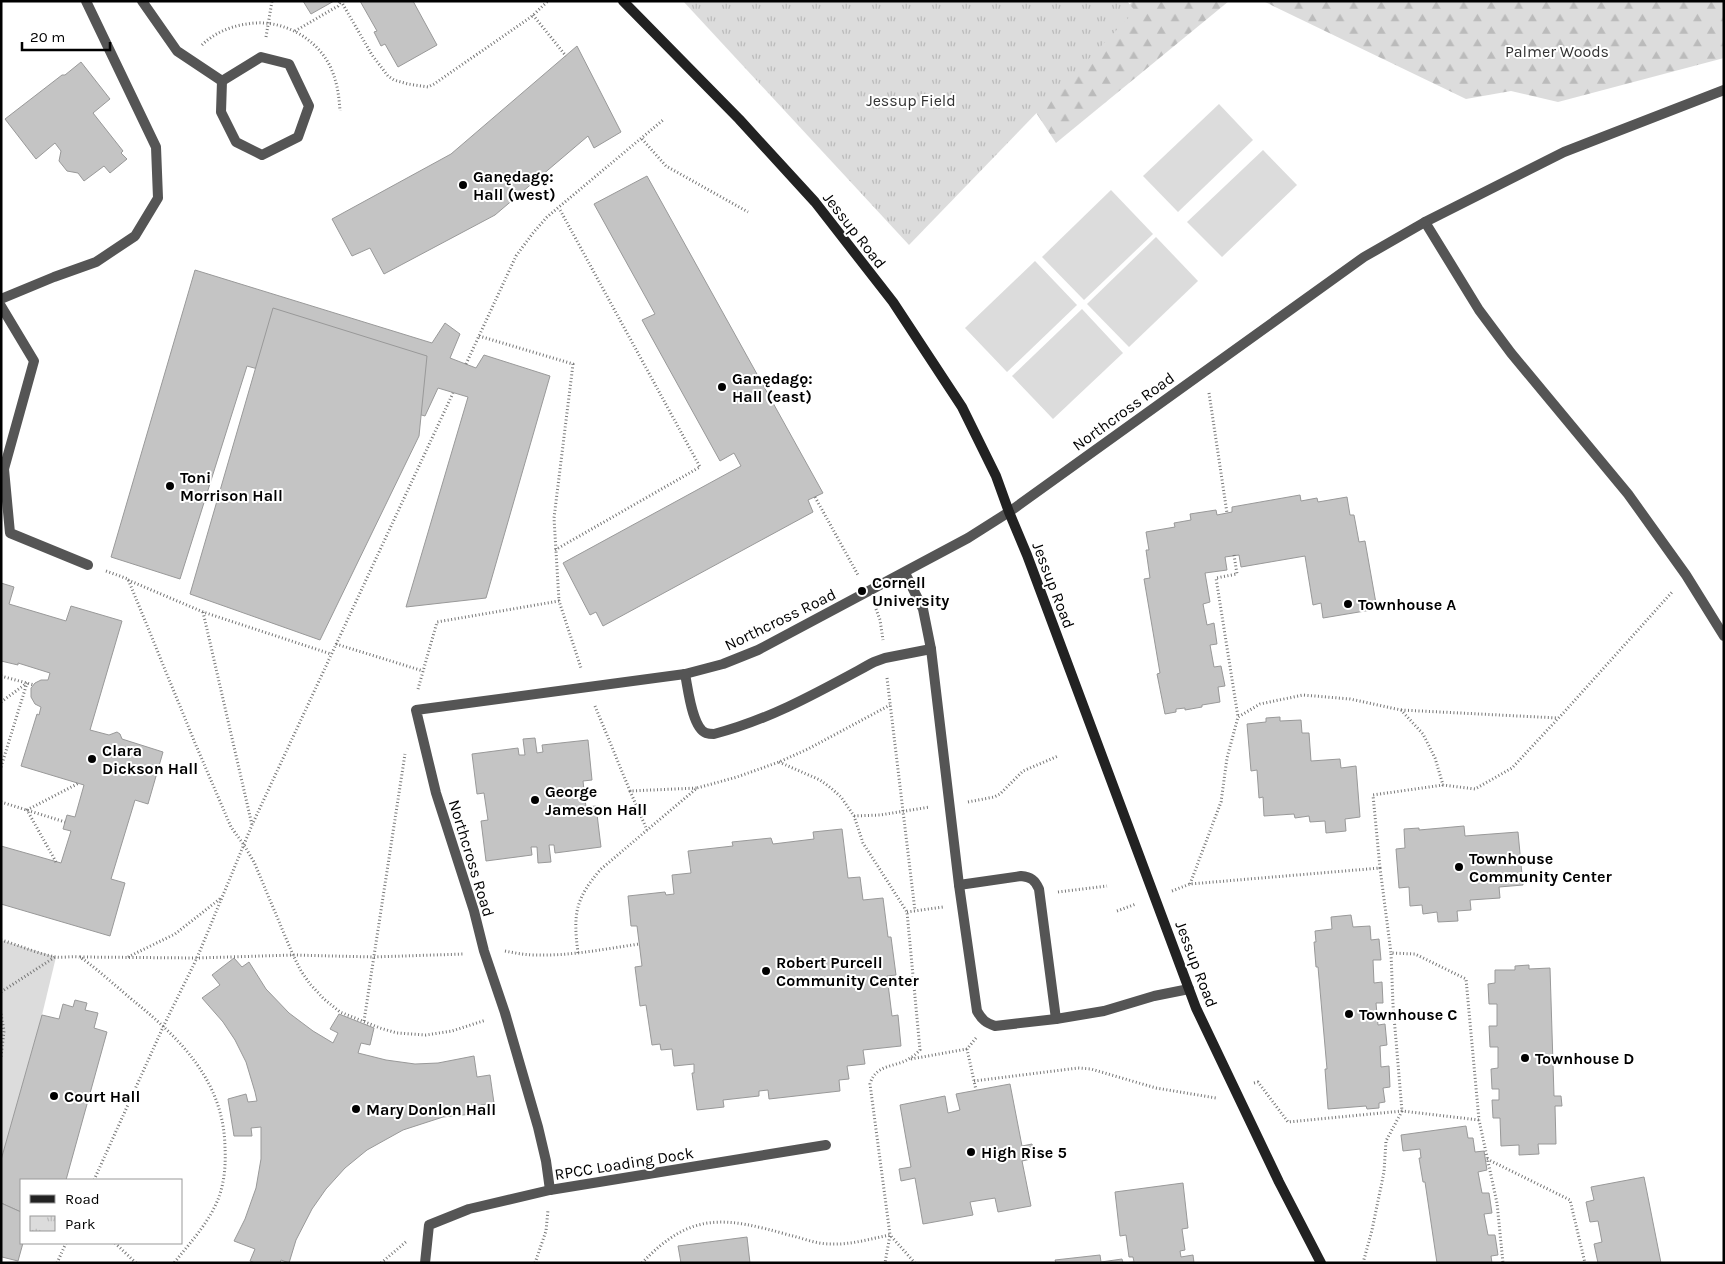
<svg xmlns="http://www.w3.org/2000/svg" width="1725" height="1264" viewBox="0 0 1725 1264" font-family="Karla,sans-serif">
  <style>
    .grass { fill: #dcdcdc }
    .forest { fill: url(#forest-firs) }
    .park { fill: url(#park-tufts) }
    .building { fill: #c4c4c4; stroke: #999 }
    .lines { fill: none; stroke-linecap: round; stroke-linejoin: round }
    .path { stroke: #777; stroke-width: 3; stroke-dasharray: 1 2.5; stroke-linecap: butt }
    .lane { stroke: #555; stroke-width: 10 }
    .street { stroke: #555; stroke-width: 10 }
    .secondary { stroke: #222; stroke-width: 10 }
    .poi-dot { fill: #000; stroke: #fff; stroke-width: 2 }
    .labels { text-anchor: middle; stroke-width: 4; stroke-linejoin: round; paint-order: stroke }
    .park-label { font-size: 16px; fill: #333; stroke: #fff }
    .poi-label { font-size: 16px; font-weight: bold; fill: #000; stroke: #fff; text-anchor: start }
    .street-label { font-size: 16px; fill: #000; stroke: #fff }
  </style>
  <defs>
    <pattern id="forest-firs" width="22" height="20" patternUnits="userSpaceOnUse" patternTransform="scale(1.25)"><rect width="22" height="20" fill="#dcdcdc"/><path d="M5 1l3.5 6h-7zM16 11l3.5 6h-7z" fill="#bbb"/></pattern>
    <pattern id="park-tufts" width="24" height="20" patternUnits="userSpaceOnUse" patternTransform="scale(1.25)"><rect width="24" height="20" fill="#dcdcdc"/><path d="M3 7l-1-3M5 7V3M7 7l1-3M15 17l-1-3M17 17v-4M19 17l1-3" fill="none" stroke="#bbb"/></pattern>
  </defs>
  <rect width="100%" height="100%" fill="#fff"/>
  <!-- grass -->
  <g class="grass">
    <polygon points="1219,104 1253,140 1178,212 1143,176"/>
    <polygon points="1263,150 1297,185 1222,257 1187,222"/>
    <polygon points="1111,190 1153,234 1084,300 1042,257"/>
    <polygon points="1156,237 1198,281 1129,347 1087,304"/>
    <polygon points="1035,261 1077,305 1007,372 965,328"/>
    <polygon points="1082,309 1123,353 1053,419 1012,376"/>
    <polygon points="1,940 56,957 42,1015 1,1160"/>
  </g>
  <!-- forest -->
  <g class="forest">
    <polygon points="1133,1 1229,1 1056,143 1031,105"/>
    <polygon points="1263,1 1724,1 1724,58 1558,102 1511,91 1466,99"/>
  </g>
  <!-- park -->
  <polygon class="park" points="683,1 1127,1 1135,11 909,245"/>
  <!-- building -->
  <g class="building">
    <polygon points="303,1 334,1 311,14"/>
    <polygon points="360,1 413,1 437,45 398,67 385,44 381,46 374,32 377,31"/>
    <polygon points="577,46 621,132 594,148 588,136 495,215 384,274 370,248 352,256 332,219 451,154"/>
    <polygon points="81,62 110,99 93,113 123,151 121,153 127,159 110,173 104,166 84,181 78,173 67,171 59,161 61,151 55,143 36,159 5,119 62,75 65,75"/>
    <polygon points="647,176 823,493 808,500 813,512 603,626 596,612 590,615 563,563 741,466 734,453 720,461 642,320 655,314 594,204"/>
    <polygon points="195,270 432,343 445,323 460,334 450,358 476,368 484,355 550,376 486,598 406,607 468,397 438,388 425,416 247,366 180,579 111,557"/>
    <polygon points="273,308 427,356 419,436 320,640 190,594"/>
    <polygon points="1300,495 1301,501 1317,498 1318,502 1347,497 1350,515 1354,515 1359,542 1365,541 1377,609 1323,618 1321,603 1313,605 1305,556 1241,567 1239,555 1225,557 1227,570 1205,573 1210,602 1203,604 1207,625 1214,623 1217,644 1210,645 1214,667 1221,666 1225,686 1218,687 1220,702 1202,705 1202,707 1185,710 1185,708 1176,709 1176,712 1165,714 1157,674 1160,673 1144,579 1150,578 1146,550 1149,550 1146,532 1175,527 1174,523 1191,520 1190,514 1216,510 1217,515 1232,512 1232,507"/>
    <polygon points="1,583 14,587 9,604 66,621 71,606 122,621 90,730 109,735 117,732 120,734 122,739 163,752 148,804 135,800 111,879 125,883 110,936 1,904 1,846 61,863 71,831 63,829 67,815 75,817 84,785 21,766 37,714 39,715 41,707 35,704 31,697 31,688 35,683 41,680 48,680 50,673 18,663 18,665 1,661"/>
    <polygon points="1280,717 1280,721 1301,720 1302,733 1309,733 1311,761 1340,759 1341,768 1356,766 1360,817 1345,819 1346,831 1326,833 1325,821 1310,822 1309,816 1295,818 1294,814 1264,816 1263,797 1259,798 1257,770 1251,771 1247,724 1266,722 1266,718"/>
    <polygon points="535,738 537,753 543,752 542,745 588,740 592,780 583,781 586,807 596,806 601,847 555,853 554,845 549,845 551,862 538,863 537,847 531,847 532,855 486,861 481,821 488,820 484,793 477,794 472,754 518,748 519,755 525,755 523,739"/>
    <polygon points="1464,826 1465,836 1518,832 1523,885 1499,887 1500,898 1470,900 1471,910 1457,911 1458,921 1438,922 1437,912 1423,914 1422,905 1410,906 1409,887 1399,888 1396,849 1405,848 1404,829 1419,828 1419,830"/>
    <polygon points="842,829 848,878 860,877 863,900 883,898 888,937 891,937 896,975 887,976 892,1016 898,1015 901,1046 863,1050 865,1064 847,1066 849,1079 839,1080 840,1091 769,1099 768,1090 759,1091 759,1096 723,1100 724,1107 697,1110 692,1073 694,1073 694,1064 674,1066 672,1049 661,1050 660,1044 652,1045 646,1005 640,1006 635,967 642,966 637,926 631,926 628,896 665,892 666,895 674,894 672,875 691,873 688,851 733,846 732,842 771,838 773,844 814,839 813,832"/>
    <polygon points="1351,915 1353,927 1370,926 1371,940 1379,939 1381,960 1373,960 1374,983 1382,982 1383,1003 1376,1003 1378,1025 1385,1024 1387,1045 1380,1046 1381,1067 1389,1066 1390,1087 1383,1088 1385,1102 1379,1103 1379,1108 1367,1109 1366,1106 1328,1109 1325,1069 1327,1069 1318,967 1316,967 1314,942 1316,942 1315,931 1332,929 1331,917"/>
    <polygon points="234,958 242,967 249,962 266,989 289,1013 313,1031 333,1043 338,1033 330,1029 339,1014 374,1028 370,1045 361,1043 358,1053 386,1060 415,1064 438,1063 474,1056 477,1077 490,1075 494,1103 481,1105 482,1113 443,1117 403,1130 367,1150 345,1168 326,1189 312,1209 296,1240 289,1263 281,1260 280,1263 255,1263 250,1261 255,1249 234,1241 245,1219 256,1188 261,1159 261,1127 251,1128 252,1136 234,1136 228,1099 246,1094 248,1102 257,1101 255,1092 246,1062 235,1040 223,1022 202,998 220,985 212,975"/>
    <polygon points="1529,965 1529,969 1550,968 1554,1096 1561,1096 1562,1106 1555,1106 1556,1144 1538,1144 1539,1154 1519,1155 1519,1145 1501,1146 1500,1118 1493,1118 1492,1100 1499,1100 1499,1089 1492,1089 1491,1069 1498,1068 1498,1047 1490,1047 1489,1026 1497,1026 1497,1004 1489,1004 1488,984 1495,983 1495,970 1515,970 1515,966"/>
    <polygon points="75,1000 87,1003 85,1010 98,1013 94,1028 107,1032 66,1180 21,1180 21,1212 1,1203 1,1160 42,1015 59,1019 63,1004 73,1007"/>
    <polygon points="1010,1084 1022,1146 1032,1144 1035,1158 1022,1161 1031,1206 998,1212 995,1198 970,1202 973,1215 923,1224 915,1178 901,1181 899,1169 911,1167 900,1105 945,1096 948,1113 960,1110 956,1094"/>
    <polygon points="1466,1126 1468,1138 1473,1138 1475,1152 1484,1151 1487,1170 1478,1172 1482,1193 1489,1193 1492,1213 1484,1214 1488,1235 1495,1235 1498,1255 1491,1256 1492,1263 1437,1263 1425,1182 1423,1182 1419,1158 1421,1158 1420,1149 1403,1151 1401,1135"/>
    <polygon points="1644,1177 1661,1263 1598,1263 1594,1244 1602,1242 1598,1221 1590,1222 1586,1202 1594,1200 1591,1187"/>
    <polygon points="1183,1183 1188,1228 1182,1229 1185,1250 1180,1251 1181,1257 1193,1255 1194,1263 1056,1263 1055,1260 1100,1255 1101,1262 1122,1259 1123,1263 1134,1262 1133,1257 1129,1257 1126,1235 1120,1236 1115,1192"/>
    <polygon points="1,1203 21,1212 21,1243 23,1243 18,1261 2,1257 1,1258"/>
    <polygon points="747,1237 750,1263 681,1263 678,1246"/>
  </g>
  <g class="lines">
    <!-- path -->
    <g class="path">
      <polyline points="341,1 372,55 388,76 394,80 408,84 428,87 434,84 531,17 548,1"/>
      <polyline points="533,15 566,56"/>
      <polyline points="295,31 338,6 341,1"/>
      <polyline points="266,37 272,1"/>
      <path d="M202,45C214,33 231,26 247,24C279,18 315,36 330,66C337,81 339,95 340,111"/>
      <polyline points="642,139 666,166 748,212"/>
      <polyline points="479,336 573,364 554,518 559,601"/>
      <polyline points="466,364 516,256 533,233 547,217 663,120"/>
      <polyline points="1209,393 1227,513"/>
      <polyline points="815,497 858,575"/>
      <polyline points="555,550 700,467 559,208"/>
      <polyline points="1234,555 1237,574 1216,578 1238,717"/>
      <polyline points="106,571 128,579 195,743 231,827 244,845 254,862 293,955 301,971 310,984 324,999 340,1012 380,1028 397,1033 426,1035 452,1031 486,1020"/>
      <polyline points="128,580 203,612 331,654"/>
      <polyline points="876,609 880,620 883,640"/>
      <polyline points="203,612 252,825"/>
      <polyline points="336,644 423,671"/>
      <polyline points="1,676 34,685"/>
      <polyline points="887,678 915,911"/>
      <polyline points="418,689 437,622 559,601 581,668"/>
      <polyline points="1,702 27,683"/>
      <polyline points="595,706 630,791 697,788"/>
      <polyline points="1401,710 1558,718"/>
      <path d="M779,762L820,780L831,788L841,797L854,816L863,843L907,912L920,1050C917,1053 914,1056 910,1058C896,1068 876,1063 870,1084L890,1235L885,1263"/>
      <polyline points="1,767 27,683"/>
      <polyline points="630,791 647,830"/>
      <polyline points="1,802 65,822"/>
      <polyline points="968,802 994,797 1000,794 1023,771 1058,756"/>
      <polyline points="854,816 880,815 930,807"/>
      <polyline points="56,862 27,810 79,783"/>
      <polyline points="1380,868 1373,795 1443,785"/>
      <polyline points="1190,884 1221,802 1227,758 1238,717 1260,704 1303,695 1350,699 1401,710 1423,734 1435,758 1443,785 1475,789 1512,768 1566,710 1673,591"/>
      <polyline points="1172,891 1190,884 1380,868 1391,953"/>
      <polyline points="1058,892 1107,886"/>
      <polyline points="1117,911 1136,904"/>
      <polyline points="907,912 943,907"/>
      <path d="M1,940C19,945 38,954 56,957C63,958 71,956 79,957C86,959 126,995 135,1002C183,1041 224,1083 225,1148C226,1167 224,1187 216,1204C206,1226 189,1244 174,1263"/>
      <path d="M505,951C515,953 525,955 536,955C570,956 605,949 639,944"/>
      <path d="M578,953C573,914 575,899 601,869L697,788L737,777L779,762L808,749L890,705"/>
      <polyline points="80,957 197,958 293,955 373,957 464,954"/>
      <polyline points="128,957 175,934 221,898"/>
      <polyline points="1,992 55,957"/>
      <polyline points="1,1014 4,1031 1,1057"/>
      <polyline points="364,1021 405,754"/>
      <polyline points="976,1038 967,1049 976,1090"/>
      <polyline points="911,1059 967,1049"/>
      <polyline points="974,1081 1078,1068 1091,1069 1156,1088 1216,1098"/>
      <polyline points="1254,1083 1258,1082 1288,1122 1402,1111 1479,1120"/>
      <polyline points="1487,1159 1570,1200 1585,1263"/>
      <polyline points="94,1180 164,1025 197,958 252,825 453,393"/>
      <polyline points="115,1243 136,1263"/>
      <polyline points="57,1263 66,1243"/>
      <polyline points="381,1263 407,1241"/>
      <polyline points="535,1263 546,1231 548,1210"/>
      <path d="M642,1263C691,1211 725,1217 789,1235C802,1238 816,1244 830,1244C850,1245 870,1239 890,1235L915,1263"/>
      <polyline points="1363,1263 1372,1230 1384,1172 1386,1141 1402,1111 1393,1005 1391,953 1415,954 1466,979 1479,1120 1497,1203 1503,1263"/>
    </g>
    <!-- lane -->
    <g class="lane">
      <polyline points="142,1 177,51 222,81"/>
      <polygon points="261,57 289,64 309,106 298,137 262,155 236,142 221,112 222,81"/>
      <polyline points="1724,90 1564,152 1425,222 1479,310 1511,353 1628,494 1686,575 1724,636"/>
      <polyline points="1,299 54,277 96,262 135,236 158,198 156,147 86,1"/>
      <polyline points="1,469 4,469 10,533 88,565"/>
      <path d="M905,573L923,609L931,649L959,885L977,1011C982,1020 986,1023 995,1026L1056,1019L1104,1011L1154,996L1189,989"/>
      <path d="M685,674C688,688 692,728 706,733C709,734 712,734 714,734C772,719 822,690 874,662L885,658L931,649"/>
      <path d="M959,885L1021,876C1031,877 1035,880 1039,889L1056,1019"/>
      <polyline points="425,1263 429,1225 469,1209 550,1190 826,1145"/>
    </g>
    <!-- street -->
    <g class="street">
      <polyline points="1,306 34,361 4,469"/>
      <polyline points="550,1190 546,1161 538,1127 505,1013 484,951 474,911 436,793 416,710 685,674 723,664 758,650 968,538 1009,512 1364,257 1425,222"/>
    </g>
    <!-- secondary -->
    <polyline class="secondary" points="623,1 739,119 815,202 893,302 962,407 996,476 1009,512 1027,555 1196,1008 1279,1182 1321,1263"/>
  </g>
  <!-- markers -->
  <g class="poi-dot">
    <circle cx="463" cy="185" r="5"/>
    <circle cx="722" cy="387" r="5"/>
    <circle cx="170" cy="486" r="5"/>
    <circle cx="862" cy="591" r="5"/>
    <circle cx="1348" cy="604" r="5"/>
    <circle cx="92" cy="759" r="5"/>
    <circle cx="535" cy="800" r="5"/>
    <circle cx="1459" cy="867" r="5"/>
    <circle cx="766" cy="971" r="5"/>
    <circle cx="1349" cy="1014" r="5"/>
    <circle cx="1525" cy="1058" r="5"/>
    <circle cx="54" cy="1096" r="5"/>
    <circle cx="356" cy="1109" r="5"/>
    <circle cx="971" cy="1152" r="5"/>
  </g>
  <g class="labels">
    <!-- park labels -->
    <g class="park-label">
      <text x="1557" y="57">Palmer Woods</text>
      <text x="911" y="106">Jessup Field</text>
    </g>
    <!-- poi labels -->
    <g class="poi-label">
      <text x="473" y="182">Ganędagǫ:<tspan x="473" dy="18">Hall (west)</tspan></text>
      <text x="732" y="384">Ganędagǫ:<tspan x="732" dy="18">Hall (east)</tspan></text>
      <text x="180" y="483">Toni<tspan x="180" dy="18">Morrison Hall</tspan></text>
      <text x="872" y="588">Cornell<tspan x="872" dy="18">University</tspan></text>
      <text x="1358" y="610">Townhouse A</text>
      <text x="102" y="756">Clara<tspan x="102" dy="18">Dickson Hall</tspan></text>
      <text x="545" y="797">George<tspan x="545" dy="18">Jameson Hall</tspan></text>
      <text x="1469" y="864">Townhouse<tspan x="1469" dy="18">Community Center</tspan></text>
      <text x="776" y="968">Robert Purcell<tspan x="776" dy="18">Community Center</tspan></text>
      <text x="1359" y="1020">Townhouse C</text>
      <text x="1535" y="1064">Townhouse D</text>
      <text x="64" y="1102">Court Hall</text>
      <text x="366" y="1115">Mary Donlon Hall</text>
      <text x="981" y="1158">High Rise 5</text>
    </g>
    <!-- street labels -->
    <g class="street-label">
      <text transform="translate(855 230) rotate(52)" y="6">Jessup Road</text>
      <text transform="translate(1123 411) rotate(-36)" y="6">Northcross Road</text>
      <text transform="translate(1054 585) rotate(69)" y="6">Jessup Road</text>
      <text transform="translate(780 619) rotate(-26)" y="6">Northcross Road</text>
      <text transform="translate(472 858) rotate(73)" y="6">Northcross Road</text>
      <text transform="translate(1197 964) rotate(69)" y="6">Jessup Road</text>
      <text transform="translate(624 1163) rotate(-9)" y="6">RPCC Loading Dock</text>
    </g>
  </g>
  <!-- border -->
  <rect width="1725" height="1264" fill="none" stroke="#000000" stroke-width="5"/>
  <!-- legend -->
  <rect x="20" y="1179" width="162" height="65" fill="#ffffff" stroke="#999999"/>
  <rect x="30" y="1195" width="25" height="8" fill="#222222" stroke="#999999"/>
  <text x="65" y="1204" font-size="15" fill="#000000">Road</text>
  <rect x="30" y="1216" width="25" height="15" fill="url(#park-tufts)" stroke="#999999"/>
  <text x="65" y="1229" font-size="15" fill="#000000">Park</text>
  <!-- scale -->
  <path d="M22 42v8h88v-8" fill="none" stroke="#000000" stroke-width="2.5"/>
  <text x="30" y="42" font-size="15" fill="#000000" stroke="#ffffff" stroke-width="4" paint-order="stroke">20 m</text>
</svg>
